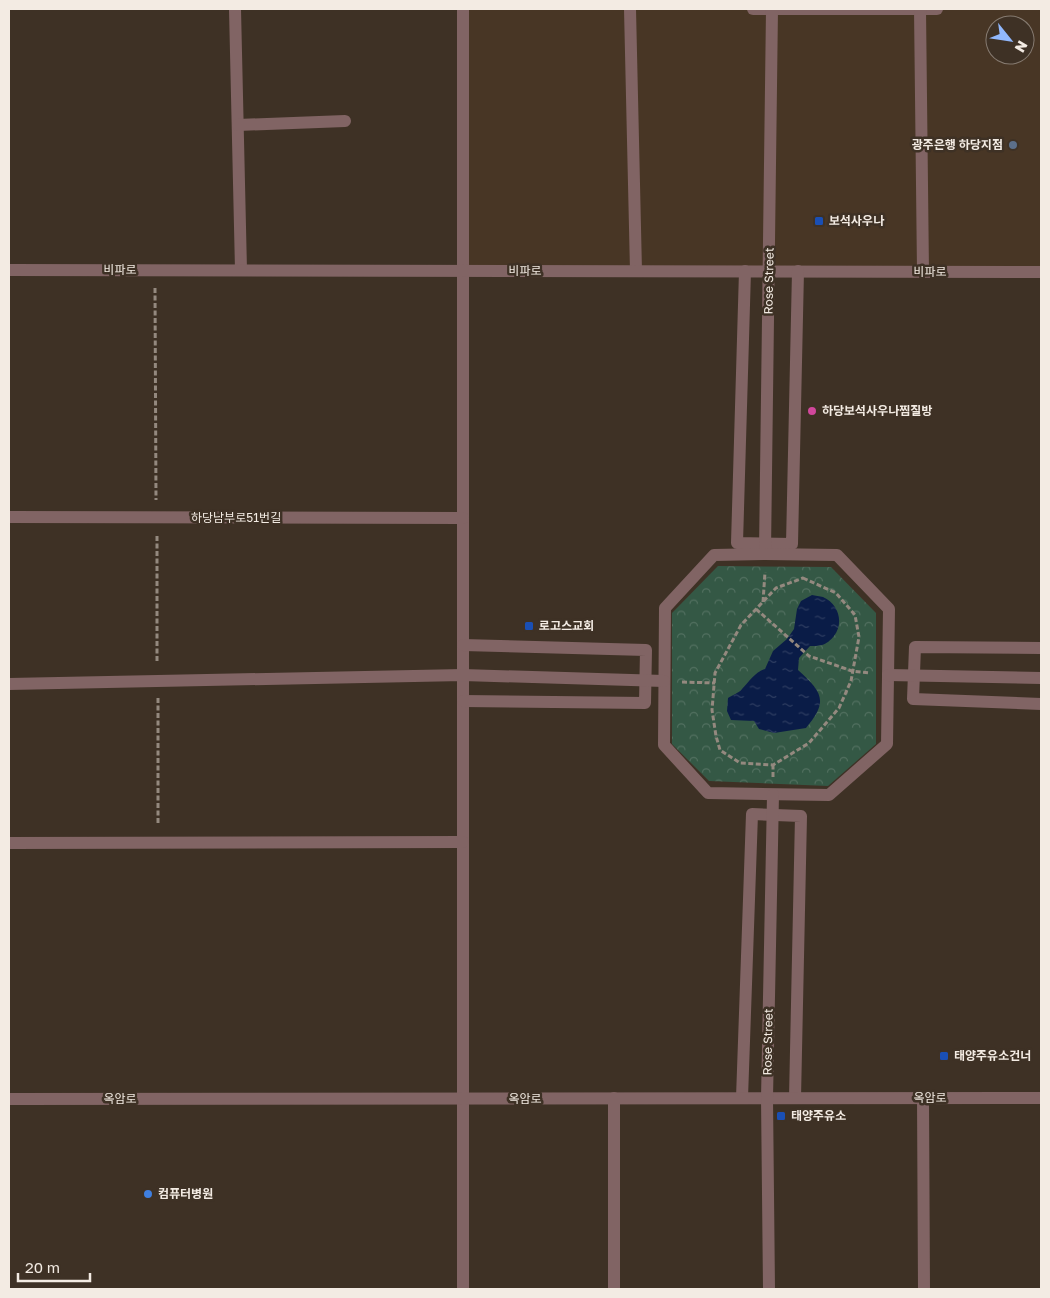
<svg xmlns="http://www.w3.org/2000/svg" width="1050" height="1298" viewBox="0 0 1050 1298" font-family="'Golos Text','Noto Sans KR',sans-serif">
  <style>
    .built { fill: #483625; fill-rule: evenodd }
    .park { fill: url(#park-crowns) }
    .water { fill: url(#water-ripples) }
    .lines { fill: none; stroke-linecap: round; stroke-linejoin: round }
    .path { stroke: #94897f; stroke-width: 3; stroke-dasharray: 5 2.5; stroke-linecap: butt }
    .minor { stroke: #816464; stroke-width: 12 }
    .service-dot { fill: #5c6f8a; stroke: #3e3125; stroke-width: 2 }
    .transit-dot { fill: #1a4fb4; stroke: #3e3125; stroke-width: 2 }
    .hotel-dot { fill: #d1479c; stroke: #3e3125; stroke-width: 2 }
    .shop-dot { fill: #3f7fe0; stroke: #3e3125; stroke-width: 2 }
    .labels { text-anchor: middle; stroke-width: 5; stroke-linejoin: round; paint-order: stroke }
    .poi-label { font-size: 12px; font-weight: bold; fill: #f3ebe3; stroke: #3e3125; text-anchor: start }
    .street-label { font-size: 12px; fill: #f3ebe3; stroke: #3e3125 }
  </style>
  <defs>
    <pattern id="park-crowns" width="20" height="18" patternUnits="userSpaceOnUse" patternTransform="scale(1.25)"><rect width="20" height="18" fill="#345845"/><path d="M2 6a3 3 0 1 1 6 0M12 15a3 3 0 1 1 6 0" fill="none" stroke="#527060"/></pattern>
    <pattern id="water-ripples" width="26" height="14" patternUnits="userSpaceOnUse" patternTransform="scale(1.25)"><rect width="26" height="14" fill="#0a1c47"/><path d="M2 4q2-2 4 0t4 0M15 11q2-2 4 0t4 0" fill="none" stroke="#2e3d61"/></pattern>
  </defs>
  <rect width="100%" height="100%" fill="#3e3125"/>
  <!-- built -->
  <path class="built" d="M463,9H1041V272L463,271ZM995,25H1025V55H995Z"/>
  <!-- park -->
  <polygon class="park" points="718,566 831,567 876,613 876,744 828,786 709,781 672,744 672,613"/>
  <!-- water -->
  <path class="water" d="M812,595C815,596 820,596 823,597C839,604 844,623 834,636C831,640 826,644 822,645C818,646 814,646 810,646L799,658L798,670C822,692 829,701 806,728L774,733L759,729L754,721L731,720L727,711L728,698C732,695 739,693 742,689C749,682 755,672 765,669L773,651L787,639L794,629L797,609L801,601Z"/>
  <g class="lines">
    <!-- path -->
    <g class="path">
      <polyline points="155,288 156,500"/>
      <polyline points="157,536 157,662"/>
      <polygon points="803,578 836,593 855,615 859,637 851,681 839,708 809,743 773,765 740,763 720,750 716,736 712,710 715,673 741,625 776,588"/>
      <polyline points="763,602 765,572"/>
      <polyline points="756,609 809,656 852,671 870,673"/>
      <polyline points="682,682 715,683"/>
      <polyline points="158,698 158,825"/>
      <polyline points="773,777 773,765"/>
    </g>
    <!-- minor -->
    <g class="minor">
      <polyline points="235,9 241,270"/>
      <polyline points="463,9 463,1289"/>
      <polyline points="630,9 636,271"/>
      <polyline points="753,9 937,9"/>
      <polyline points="920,9 923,272"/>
      <polyline points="238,125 345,121"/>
      <polyline points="9,270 1041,272"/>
      <polyline points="745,271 737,543 792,544 798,271"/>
      <polyline points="9,517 463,518"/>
      <polyline points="765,551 772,9"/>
      <polygon points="765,554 837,555 889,609 887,744 829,795 708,793 664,745 665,608 714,555"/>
      <polyline points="463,645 646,650 645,703 463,701"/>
      <polyline points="1041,648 915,647 913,699 1041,704"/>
      <polyline points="888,675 1041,678"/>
      <polyline points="9,684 463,675 664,681"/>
      <polyline points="9,843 463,842"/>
      <polyline points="742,1098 752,814 801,816 795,1098"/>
      <polyline points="923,1098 924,1289"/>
      <polyline points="9,1099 1041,1098"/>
      <polyline points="614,1289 614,1098"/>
      <polyline points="769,1289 767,1098 773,795"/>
    </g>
  </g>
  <!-- markers -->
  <circle class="service-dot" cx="1013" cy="145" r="5"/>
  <g class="transit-dot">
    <rect x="814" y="216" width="10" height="10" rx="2.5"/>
    <rect x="524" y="621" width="10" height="10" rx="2.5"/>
    <rect x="939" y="1051" width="10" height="10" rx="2.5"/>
    <rect x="776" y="1111" width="10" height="10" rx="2.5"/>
  </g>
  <circle class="hotel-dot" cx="812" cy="411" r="5"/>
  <circle class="shop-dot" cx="148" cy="1194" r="5"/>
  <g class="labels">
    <!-- poi labels -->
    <g class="poi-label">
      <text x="1003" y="149" text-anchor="end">광주은행 하당지점</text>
      <text x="829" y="225">보석사우나</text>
      <text x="822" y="415">하당보석사우나찜질방</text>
      <text x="539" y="630">로고스교회</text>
      <text x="954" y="1060">태양주유소건너</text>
      <text x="791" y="1120">태양주유소</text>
      <text x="158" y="1198">컴퓨터병원</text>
    </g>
    <!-- street labels -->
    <g class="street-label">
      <text x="120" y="274">비파로</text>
      <text x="525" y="275">비파로</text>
      <text x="930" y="276">비파로</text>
      <text transform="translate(769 281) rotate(-89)" y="4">Rose Street</text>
      <text x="236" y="522">하당남부로51번길</text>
      <text transform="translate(768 1042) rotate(-89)" y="4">Rose Street</text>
      <text x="930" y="1102">옥암로</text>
      <text x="120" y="1103">옥암로</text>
      <text x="525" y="1103">옥암로</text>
    </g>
  </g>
  <!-- border -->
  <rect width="1050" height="1298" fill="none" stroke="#f3ebe3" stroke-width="20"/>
  <!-- north arrow -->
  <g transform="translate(1010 40) rotate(120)"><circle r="24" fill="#3e3125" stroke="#867b71"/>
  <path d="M0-4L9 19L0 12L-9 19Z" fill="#91b8fd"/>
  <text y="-8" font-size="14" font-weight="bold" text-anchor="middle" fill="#f3ebe3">N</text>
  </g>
  <!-- scale -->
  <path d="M18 1273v8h72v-8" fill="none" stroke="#f3ebe3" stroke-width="2.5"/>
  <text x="25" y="1273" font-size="15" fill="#f3ebe3" stroke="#3e3125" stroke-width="4" paint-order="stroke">20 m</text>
</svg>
